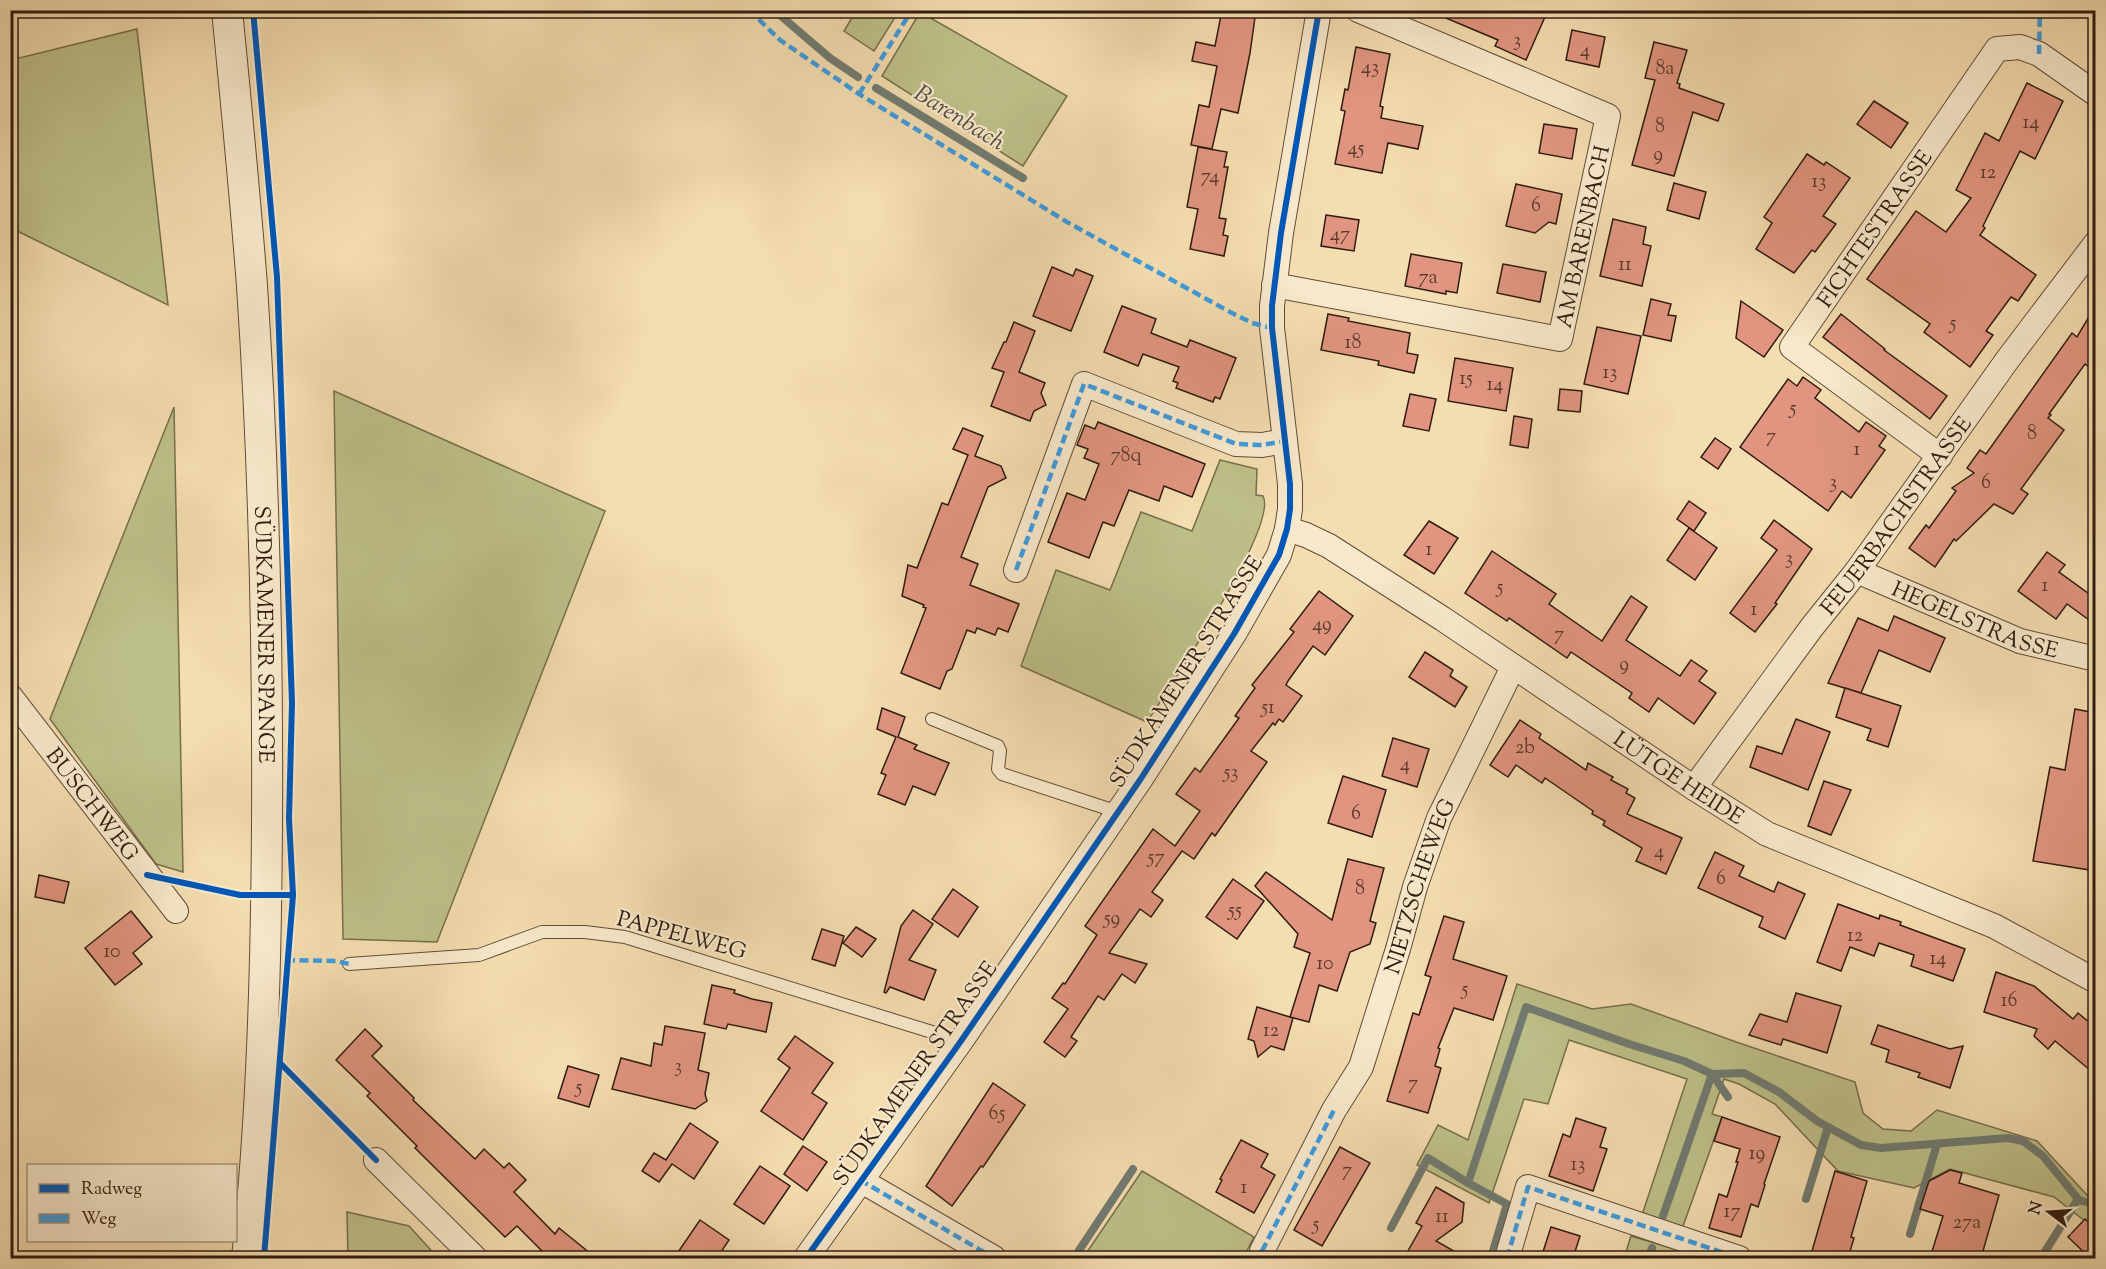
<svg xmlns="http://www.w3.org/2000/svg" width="2106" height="1269" viewBox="0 0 2106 1269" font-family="'Sorts Mill Goudy',serif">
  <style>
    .green { fill: #bec089; stroke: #776e4c; stroke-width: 1.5 }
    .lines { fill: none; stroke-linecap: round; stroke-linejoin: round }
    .stream { stroke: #717b71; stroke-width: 8 }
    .building { fill: #e19580; stroke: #301c10; stroke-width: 1.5 }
    .service-casing { stroke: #614c38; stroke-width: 14 }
    .minor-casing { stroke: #614c38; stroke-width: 26 }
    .tertiary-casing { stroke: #614c38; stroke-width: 32 }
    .service { stroke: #f8e9cc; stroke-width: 12 }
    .minor { stroke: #f8e9cc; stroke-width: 24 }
    .tertiary { stroke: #f8e9cc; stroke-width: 30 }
    .quiet { stroke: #3e9bde; stroke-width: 4.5; stroke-dasharray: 9 4.5; stroke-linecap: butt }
    .cycleway-casing { stroke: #f8e9cc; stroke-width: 10 }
    .cycleway { stroke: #0057b8; stroke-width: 6 }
    .labels { text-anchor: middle; stroke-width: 4.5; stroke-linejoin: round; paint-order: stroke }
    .number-label { font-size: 20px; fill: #5c3a2c }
    .street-label { font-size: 22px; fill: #301c10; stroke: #f8e9cc }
    .water-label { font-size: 24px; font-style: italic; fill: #504c40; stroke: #f8e9cc }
  </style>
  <rect width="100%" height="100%" fill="#f4ddb0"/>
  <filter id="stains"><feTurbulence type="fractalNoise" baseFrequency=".00333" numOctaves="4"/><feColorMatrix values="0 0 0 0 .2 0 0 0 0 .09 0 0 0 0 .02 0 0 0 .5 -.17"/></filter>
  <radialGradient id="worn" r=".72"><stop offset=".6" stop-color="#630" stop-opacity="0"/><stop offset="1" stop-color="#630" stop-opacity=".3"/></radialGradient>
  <!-- green -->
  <g class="green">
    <polygon points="856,11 899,11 874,51 844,31"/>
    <polygon points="920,12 1067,96 1023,166 882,76"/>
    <polygon points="137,29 168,305 11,228 11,60"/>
    <polygon points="334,391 605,511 437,942 343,939"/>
    <polygon points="174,407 183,872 156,864 50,719"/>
    <path d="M1220,460L1257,469L1256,495L1263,496C1279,526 1168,690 1147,722L1021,666L1056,570L1110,590L1141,512L1192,531Z"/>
    <polygon points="1517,984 1592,1009 1631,1004 1739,1043 1855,1082 1863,1113 1883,1129 1911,1131 1937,1110 2037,1141 2087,1195 2095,1198 2095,1229 2054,1197 1950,1169 1914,1188 1838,1171 1775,1104 1739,1084 1724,1079 1712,1114 1722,1117 1682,1229 1642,1215 1687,1079 1569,1040 1548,1104 1524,1099 1489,1203 1417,1165 1438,1125 1468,1140"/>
    <polygon points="1142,1171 1254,1237 1243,1258 1083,1258"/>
    <polygon points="347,1212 409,1226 438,1258 348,1258"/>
    <polygon points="1631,1236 1678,1250 1676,1258 1624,1258"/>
  </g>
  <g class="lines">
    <!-- stream -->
    <g class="stream">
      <polyline points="774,10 830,58 858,77"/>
      <polyline points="876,88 1023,178"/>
      <polyline points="1806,1199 1828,1127"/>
      <polyline points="1663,1216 1712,1074 1744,1073 1779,1092 1817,1121 1861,1145 1881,1148 2008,1138 2023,1141 2043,1156 2079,1200 2096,1205"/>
      <polyline points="1391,1228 1428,1158 1468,1183"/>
      <polyline points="1910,1234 1937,1144"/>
      <polyline points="1074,1258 1133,1169"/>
      <polyline points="1491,1258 1507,1204 1468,1183 1526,1007 1629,1044 1684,1061 1712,1074 1728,1097"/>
      <polyline points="1648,1258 1652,1248"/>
      <polyline points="2041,1258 2078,1199"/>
    </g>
  </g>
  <!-- building -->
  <g class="building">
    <polygon points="1222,10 1256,10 1250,53 1238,113 1221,109 1212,149 1191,145 1199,105 1209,107 1217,66 1192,61 1196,42 1215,46"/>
    <polygon points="1427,10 1548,10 1526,60 1495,46 1498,40"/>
    <polygon points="1572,30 1605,37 1599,67 1566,60"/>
    <polygon points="1654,42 1687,50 1677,83 1680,84 1679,88 1724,104 1718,121 1693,112 1674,176 1632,165 1655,80 1645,78"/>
    <polygon points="1356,47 1390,54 1380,106 1383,107 1381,118 1423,126 1418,149 1388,143 1382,173 1335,164 1345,111 1341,110 1345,89 1348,90"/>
    <polygon points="2027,83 2063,101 2035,159 2020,151 1983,226 1985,228 1980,235 2036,275 2018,301 2011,297 1986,331 1993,335 1970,367 1924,332 1930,324 1867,279 1916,211 1946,232 1971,198 1956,190 1985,133 1999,141"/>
    <polygon points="1874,101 1908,123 1891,148 1857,124"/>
    <polygon points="1544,124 1577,129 1572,159 1539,153"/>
    <polygon points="1198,147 1227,152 1224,167 1228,167 1219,218 1226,219 1223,235 1228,236 1224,256 1190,249 1198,209 1187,207"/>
    <polygon points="1807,154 1824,165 1826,162 1850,178 1823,216 1836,224 1815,252 1812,250 1794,273 1756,249 1772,223 1764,217"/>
    <polygon points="1674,183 1706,192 1699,219 1667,210"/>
    <polygon points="1516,184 1562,194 1556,224 1549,222 1535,233 1506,226"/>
    <polygon points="1326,215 1359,220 1354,251 1321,246"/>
    <polygon points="1613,219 1646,227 1643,244 1651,246 1642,286 1600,276"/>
    <polygon points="1411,254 1462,263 1457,293 1446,291 1446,294 1405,286"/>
    <polygon points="1503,264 1546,272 1540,302 1497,293"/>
    <polygon points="1052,267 1073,276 1076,269 1093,276 1071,331 1033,316"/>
    <polygon points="1651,299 1671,304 1668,315 1676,316 1671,341 1643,335"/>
    <polygon points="1741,301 1783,330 1764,357 1736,338"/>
    <polygon points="2096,305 2096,372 2085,364 2049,414 2051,415 2048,418 2064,430 2021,489 2028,494 2013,514 1994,504 1956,541 1954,539 1935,567 1909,548 1926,525 1929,528 1956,491 1952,488 1974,473 1967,468 1980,450 1986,454 2072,333 2077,337"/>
    <polygon points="1122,306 1156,319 1151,333 1187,347 1190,340 1236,358 1220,399 1215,397 1213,402 1176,388 1178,383 1173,381 1179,367 1143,354 1138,366 1104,352"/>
    <polygon points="1328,314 1349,318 1348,321 1410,333 1407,353 1418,355 1414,373 1378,365 1379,361 1321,350"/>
    <polygon points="1841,314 1885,349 1884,350 1947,396 1930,419 1823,337"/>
    <polygon points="1014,322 1035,331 1019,372 1045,383 1041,393 1046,405 1034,411 1030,421 991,406 1004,372 992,368 1004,342 1006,342"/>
    <polygon points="1597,327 1641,336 1628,394 1584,384"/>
    <polygon points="1455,358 1513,368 1506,411 1448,401"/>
    <polygon points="1803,377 1821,390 1815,398 1859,432 1866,422 1886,436 1879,446 1885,450 1851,498 1842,491 1828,511 1740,447 1788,379 1797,386"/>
    <polygon points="1560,389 1582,391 1580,412 1558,410"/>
    <polygon points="1410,394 1436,399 1429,431 1403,426"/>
    <polygon points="1514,416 1532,419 1528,448 1510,445"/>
    <polygon points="1098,422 1205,464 1192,497 1164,486 1159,501 1129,490 1114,526 1103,522 1089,558 1048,542 1067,493 1085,500 1099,464 1084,458 1088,449 1077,445 1085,425 1095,429"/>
    <polygon points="963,428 983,436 975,456 1001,466 1006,478 988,487 961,557 978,564 970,585 1019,604 1008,632 998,628 995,635 977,628 975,633 967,630 952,669 947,671 940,689 901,673 926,608 923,607 924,605 902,596 908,565 917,568 942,503 948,505 968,455 953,449"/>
    <polygon points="1715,438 1731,449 1718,469 1701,457"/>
    <polygon points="1689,501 1706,513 1694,531 1677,519"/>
    <polygon points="1774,520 1812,549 1775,603 1777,604 1755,632 1730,613 1777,550 1761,538"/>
    <polygon points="1429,521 1458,538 1434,574 1404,555"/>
    <polygon points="1689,528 1717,548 1695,580 1667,560"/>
    <polygon points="1492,551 1556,594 1549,604 1602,641 1631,596 1647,607 1626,640 1680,676 1691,660 1707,671 1699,681 1716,693 1694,724 1658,698 1649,712 1629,698 1632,693 1571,652 1567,658 1509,618 1507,621 1465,593"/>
    <polygon points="2047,552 2065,565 2059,572 2096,599 2096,625 2067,604 2056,619 2018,591"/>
    <polygon points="1319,591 1353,616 1325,655 1313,646 1288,681 1286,685 1302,696 1283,722 1279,719 1275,725 1273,723 1251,751 1267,762 1215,836 1212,833 1194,859 1182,851 1152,892 1163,900 1151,917 1140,909 1109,953 1147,964 1135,983 1122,974 1104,1000 1098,996 1071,1037 1077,1041 1065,1057 1044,1042 1068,1009 1052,998 1063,983 1065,984 1097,935 1085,926 1153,829 1175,846 1200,811 1176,794 1195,768 1200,772 1239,718 1235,716 1255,688 1252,685 1294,632 1290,629"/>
    <polygon points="1894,616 1945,638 1930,672 1879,650 1861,693 1828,683 1858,618 1888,631"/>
    <polygon points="1425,652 1453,670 1450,676 1467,687 1455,707 1409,677"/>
    <polygon points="1845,688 1901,706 1888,747 1867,740 1871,729 1836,717"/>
    <polygon points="882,708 905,717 898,737 917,745 914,749 949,763 935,795 913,786 905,805 878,794 886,775 881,773 896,737 877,729"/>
    <polygon points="2075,709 2096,713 2096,871 2033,861 2050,767 2065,770"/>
    <polygon points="1796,719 1830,732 1808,790 1750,767 1757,746 1782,754"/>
    <polygon points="1520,720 1541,734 1539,738 1586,770 1588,763 1613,777 1611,780 1628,789 1626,793 1635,798 1627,814 1682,838 1666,874 1636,861 1642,848 1603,825 1605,821 1592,814 1593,811 1545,778 1542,783 1516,765 1508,777 1490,765"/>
    <polygon points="1393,738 1429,749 1417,787 1382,776"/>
    <polygon points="1343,776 1386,790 1372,837 1328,823"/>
    <polygon points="1824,781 1851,790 1831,835 1808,826"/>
    <polygon points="1715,852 1744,866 1739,876 1774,892 1778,882 1805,894 1785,939 1759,927 1763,917 1698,888"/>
    <polygon points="1348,859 1384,868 1370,921 1376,923 1370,944 1350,952 1337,991 1319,985 1309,1022 1290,1017 1293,1018 1284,1050 1271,1046 1258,1057 1254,1041 1248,1039 1257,1007 1290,1017 1310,953 1294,947 1298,934 1255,886 1266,872 1332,920"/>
    <polygon points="39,875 69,882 64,903 35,897"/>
    <polygon points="1233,879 1264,901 1237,939 1206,917"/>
    <polygon points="953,889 978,907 958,937 932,919"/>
    <polygon points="1838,904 1879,919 1880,915 1901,922 1900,925 1965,949 1953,981 1911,966 1914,955 1879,943 1874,956 1850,947 1841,971 1817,962"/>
    <polygon points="913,910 933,924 909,960 936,970 924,1000 890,987 886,993 884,992 901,926"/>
    <polygon points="131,911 152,937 133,953 142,964 115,985 85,948"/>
    <polygon points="1444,916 1464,922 1453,959 1507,976 1493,1020 1454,1008 1438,1048 1440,1049 1435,1066 1441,1068 1428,1113 1387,1101 1413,1013 1419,1015 1431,977 1425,975"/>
    <polygon points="856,927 876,939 862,957 843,943"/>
    <polygon points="822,929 844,936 835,966 812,959"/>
    <polygon points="1996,972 2034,986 2073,1019 2078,1013 2096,1028 2096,1075 2055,1041 2048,1049 2034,1036 2037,1029 1984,1012"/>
    <polygon points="712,985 735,990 734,993 752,999 772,1003 766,1032 728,1024 726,1029 704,1024"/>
    <polygon points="1796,993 1841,1006 1827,1053 1783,1039 1781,1045 1749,1035 1760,1014 1787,1022"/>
    <polygon points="1878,1025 1950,1049 1963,1046 1950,1088 1918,1077 1920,1073 1886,1062 1889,1050 1871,1044"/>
    <polygon points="665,1026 705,1033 698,1070 709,1073 705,1094 707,1101 695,1109 612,1089 621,1058 651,1066 654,1043 662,1045"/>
    <polygon points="365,1029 382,1046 372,1056 414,1098 413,1100 475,1159 484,1149 504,1168 509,1163 526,1180 514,1192 555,1234 559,1228 596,1258 549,1258 517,1226 505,1237 415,1148 417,1146 367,1096 370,1093 336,1060"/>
    <polygon points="795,1036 833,1063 812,1093 827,1103 803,1140 761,1111 790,1068 778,1059"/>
    <polygon points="568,1066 599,1075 589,1107 558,1098"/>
    <polygon points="993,1083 1025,1105 983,1167 981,1166 952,1206 926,1186"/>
    <polygon points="1722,1117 1780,1137 1764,1184 1765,1185 1758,1207 1751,1204 1741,1237 1709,1228 1719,1194 1727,1197 1738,1162 1736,1162 1740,1149 1714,1141"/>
    <polygon points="1576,1118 1606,1128 1600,1147 1607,1149 1593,1191 1549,1176 1563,1134 1570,1137"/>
    <polygon points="690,1123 718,1142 694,1179 672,1164 659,1182 642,1171 654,1153 666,1160"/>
    <polygon points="1241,1140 1268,1154 1261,1167 1275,1175 1254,1213 1216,1192 1222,1180 1220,1179"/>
    <polygon points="803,1146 827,1162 807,1191 784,1174"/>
    <polygon points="1340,1147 1370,1163 1322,1246 1294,1230"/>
    <polygon points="760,1166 790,1186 764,1224 734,1204"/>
    <polygon points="1950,1170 1962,1173 1959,1183 1999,1195 1981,1258 1930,1258 1943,1216 1920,1209 1929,1181"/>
    <polygon points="1835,1171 1867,1181 1851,1237 1854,1238 1848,1258 1810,1258"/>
    <polygon points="1436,1187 1464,1203 1462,1222 1436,1241 1466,1258 1404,1258 1422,1226 1416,1223"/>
    <polygon points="2085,1219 2096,1229 2096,1258 2090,1258 2068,1237"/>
    <polygon points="700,1220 729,1240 717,1258 674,1258"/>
    <polygon points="1551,1227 1580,1236 1573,1258 1541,1258"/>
  </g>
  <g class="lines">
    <!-- service casing -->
    <g class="service-casing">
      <g id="service">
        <polyline points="932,719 998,746 1000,751 998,769 1002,774 1118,812"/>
        <polyline points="349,964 479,955 542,932 585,932 625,937 961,1041"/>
      </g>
    </g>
    <!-- minor casing -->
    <g class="minor-casing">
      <g id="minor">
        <path id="s1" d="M1274,285L1560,339L1608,116L1358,10"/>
        <path id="s2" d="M1940,456L1792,347L1997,49L2020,47L2039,54L2096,94"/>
        <path id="s3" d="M1287,529L1306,535L1329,546L1443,619L1694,788L1767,834L1994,926L2096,981"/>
        <polyline points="1016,570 1084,384 1236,444 1262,445 1285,441"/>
        <path id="s4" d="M1857,571L2020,641L2096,659"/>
        <path id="s5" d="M10,696L176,911"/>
        <path id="s6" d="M1694,788L1812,627L1857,571L2008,359L2096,243"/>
        <polyline points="376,1160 475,1258"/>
        <polyline points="860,1180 994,1258"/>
        <path id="s7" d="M1262,1251L1334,1110L1361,1067L1398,949L1415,887L1439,818L1513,667"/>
        <polyline points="806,1258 961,1041 1140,780 1234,634 1279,555 1287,529 1290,509 1290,484 1272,328 1272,306 1281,233 1319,10"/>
        <polyline points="1507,1258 1528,1187 1739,1258"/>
      </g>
    </g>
    <!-- tertiary casing -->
    <g class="tertiary-casing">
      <g id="tertiary">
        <path id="s8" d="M227,10C236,102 245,194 252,286C264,465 268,646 267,826C266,970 262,1115 247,1258"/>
      </g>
    </g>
    <!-- service -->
    <use href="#service" class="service"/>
    <!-- minor -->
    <use href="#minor" class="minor"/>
    <!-- tertiary -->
    <use href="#tertiary" class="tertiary"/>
    <!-- quiet -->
    <g class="quiet">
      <polyline points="749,10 780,40 859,94 1067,222 1230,312 1252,323 1272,328"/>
      <polyline points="2039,54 2040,10"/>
      <polyline points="859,94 912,10"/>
      <polyline points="1016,570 1084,384 1236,444 1262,445 1285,441"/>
      <polyline points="286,960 336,961 349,964"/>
      <polyline points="860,1180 994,1258"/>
      <polyline points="1262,1251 1334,1110"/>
      <polyline points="1258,1258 1262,1251 1277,1258"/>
      <polyline points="1507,1258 1528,1187 1739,1258"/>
    </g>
    <!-- cycleway casing -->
    <g class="cycleway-casing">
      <g id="cycleway">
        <polyline points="253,10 277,277 292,703 289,819 293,895 264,1258"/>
        <polyline points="147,875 240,895 293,895"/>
        <polyline points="280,1063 376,1160"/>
        <polyline points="806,1258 961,1041 1140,780 1234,634 1279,555 1287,529 1290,509 1290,484 1272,328 1272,306 1281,233 1319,10"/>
      </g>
    </g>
    <!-- cycleway -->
    <use href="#cycleway" class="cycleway"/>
  </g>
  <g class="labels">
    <!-- number labels -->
    <g class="number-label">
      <text x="1517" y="46">3</text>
      <text x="1585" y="56">4</text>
      <text x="1370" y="73">43</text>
      <text x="1665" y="74">8a</text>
      <text x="2031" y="128">14</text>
      <text x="1660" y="132">8</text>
      <text x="1356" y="154">45</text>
      <text x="1658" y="160">9</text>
      <text x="1988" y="178">12</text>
      <text x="1210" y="182">74</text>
      <text x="1819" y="187">13</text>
      <text x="1536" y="211">6</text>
      <text x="1340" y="240">47</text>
      <text x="1625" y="270">11</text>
      <text x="1428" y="283">7a</text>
      <text x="1953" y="329">5</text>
      <text x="1353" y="348">18</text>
      <text x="1610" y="378">13</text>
      <text x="1466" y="384">15</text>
      <text x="1495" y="390">14</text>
      <text x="1793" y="414">5</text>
      <text x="2032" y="439">8</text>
      <text x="1771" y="442">7</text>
      <text x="1857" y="455">1</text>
      <text x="1126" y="461">78q</text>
      <text x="1833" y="488">3</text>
      <text x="1986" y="488">6</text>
      <text x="1429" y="555">1</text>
      <text x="1789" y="564">3</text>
      <text x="2045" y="591">1</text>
      <text x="1500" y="593">5</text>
      <text x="1754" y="615">1</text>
      <text x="1322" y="630">49</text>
      <text x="1559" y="640">7</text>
      <text x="1624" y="670">9</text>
      <text x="1268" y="713">51</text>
      <text x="1525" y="753">2b</text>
      <text x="1405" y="770">4</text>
      <text x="1231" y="778">53</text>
      <text x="1356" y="819">6</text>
      <text x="1659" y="857">4</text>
      <text x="1156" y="863">57</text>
      <text x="1721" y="884">6</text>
      <text x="1360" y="894">8</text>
      <text x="1235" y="916">55</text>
      <text x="1112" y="924">59</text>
      <text x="1855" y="941">12</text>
      <text x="112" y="957">10</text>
      <text x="1938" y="964">14</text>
      <text x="1325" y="969">10</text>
      <text x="1465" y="995">5</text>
      <text x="2009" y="1006">16</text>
      <text x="1271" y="1036">12</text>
      <text x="678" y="1072">3</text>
      <text x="1413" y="1089">7</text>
      <text x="579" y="1093">5</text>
      <text x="997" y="1119">65</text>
      <text x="1757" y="1159">19</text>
      <text x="1578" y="1170">13</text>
      <text x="1347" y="1176">7</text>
      <text x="1244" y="1193">1</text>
      <text x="1732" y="1217">17</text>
      <text x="1442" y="1222">11</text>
      <text x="1967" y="1228">27a</text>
      <text x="1316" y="1230">5</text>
    </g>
    <!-- street labels -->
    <g class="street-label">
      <text dy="8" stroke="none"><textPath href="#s2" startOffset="328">FICHTESTRASSE</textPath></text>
      <text dy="8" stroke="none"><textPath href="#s1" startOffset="396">AM BARENBACH</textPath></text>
      <text dy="8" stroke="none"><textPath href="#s6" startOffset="339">FEUERBACHSTRASSE</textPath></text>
      <text dy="8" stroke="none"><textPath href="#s4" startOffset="128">HEGELSTRASSE</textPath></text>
      <text dy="8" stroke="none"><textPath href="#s8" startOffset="626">SÜDKAMENER SPANGE</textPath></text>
      <text transform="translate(1185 671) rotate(-58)" y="8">SÜDKAMENER STRASSE</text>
      <text dy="8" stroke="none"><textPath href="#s3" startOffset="465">LÜTGE HEIDE</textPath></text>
      <text dy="8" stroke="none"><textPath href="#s5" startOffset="136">BUSCHWEG</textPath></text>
      <text dy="8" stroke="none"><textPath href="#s7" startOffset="399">NIETZSCHEWEG</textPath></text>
      <text transform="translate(682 934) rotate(15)" y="8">PAPPELWEG</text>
      <text transform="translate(914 1073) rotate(-55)" y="8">SÜDKAMENER STRASSE</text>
    </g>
    <!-- water labels -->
    <g class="water-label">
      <text transform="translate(960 117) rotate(32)" y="8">Barenbach</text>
    </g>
  </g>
  <!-- margin -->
  <rect width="2106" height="1269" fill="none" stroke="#f4ddb0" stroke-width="36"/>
  <rect x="12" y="12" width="2082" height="1245" fill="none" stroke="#301c10" stroke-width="3"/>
  <rect x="18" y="18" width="2070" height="1233" fill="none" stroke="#301c10" stroke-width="1.5"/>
  <!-- legend -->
  <rect x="27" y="1164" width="210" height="78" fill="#f8e9cc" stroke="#a89781" stroke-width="1.5"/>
  <rect x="39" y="1184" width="30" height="9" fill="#0057b8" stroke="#a89781" stroke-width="1.5"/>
  <text x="81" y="1194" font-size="18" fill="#301c10">Radweg</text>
  <rect x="39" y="1214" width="30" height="9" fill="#3e9bde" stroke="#a89781" stroke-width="1.5"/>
  <text x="81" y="1224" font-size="18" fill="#301c10">Weg</text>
  <!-- north arrow -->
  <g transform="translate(2049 1212) rotate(287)" stroke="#f8e9cc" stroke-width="4.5" paint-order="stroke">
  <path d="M0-4.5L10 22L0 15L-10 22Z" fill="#301c10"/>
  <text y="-9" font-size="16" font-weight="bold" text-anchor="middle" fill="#301c10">N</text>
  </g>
  <rect width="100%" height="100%" filter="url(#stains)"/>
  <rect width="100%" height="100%" fill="url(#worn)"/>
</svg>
